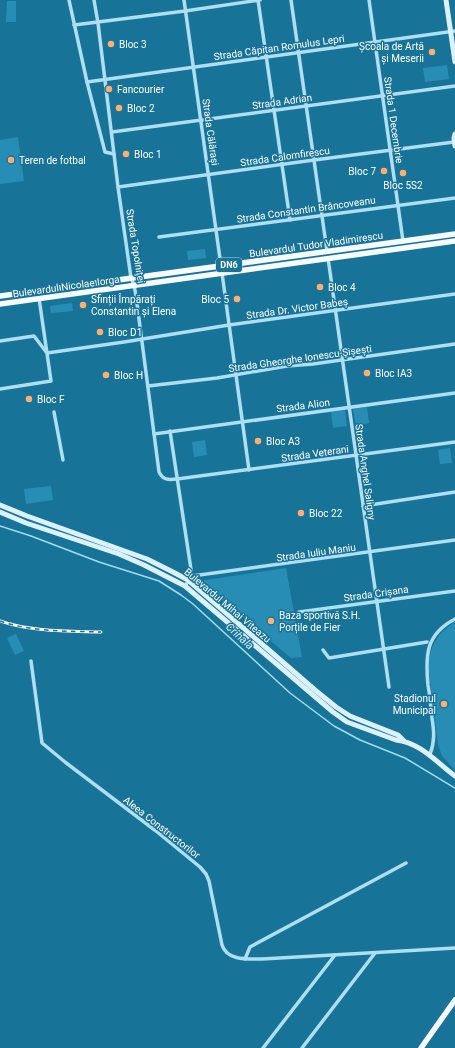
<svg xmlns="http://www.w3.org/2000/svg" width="455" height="1048" viewBox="0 0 455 1048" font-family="Roboto,sans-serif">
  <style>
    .green { fill: #288db5 }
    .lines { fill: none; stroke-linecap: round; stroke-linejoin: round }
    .stream { stroke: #a0ddf4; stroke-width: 1.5 }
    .street { stroke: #addef1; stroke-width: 3.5 }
    .secondary { stroke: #dbf2fc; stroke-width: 5 }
    .primary { stroke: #f7fcff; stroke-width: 5.5 }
    .rail-casing { stroke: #fff; stroke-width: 3 }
    .rail { stroke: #187399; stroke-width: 1.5; stroke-dasharray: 4.5; stroke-linecap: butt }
    .poi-dot { fill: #ffae6d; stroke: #187399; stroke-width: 1.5 }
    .labels { text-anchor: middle; stroke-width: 3; stroke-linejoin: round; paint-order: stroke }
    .shield { fill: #187399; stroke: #bad5e0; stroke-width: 1 }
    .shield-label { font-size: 9px; font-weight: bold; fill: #fff }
    .poi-label { font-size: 10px; fill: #fff; stroke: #187399; text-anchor: start }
    .street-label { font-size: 10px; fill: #fff; stroke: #187399 }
    .water-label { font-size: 11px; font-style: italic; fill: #d5f1fb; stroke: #187399 }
  </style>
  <rect width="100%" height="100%" fill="#187399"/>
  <!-- green -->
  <g class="green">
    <polygon points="7,1 16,1 16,22 6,22"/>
    <polygon points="447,65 449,79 425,82 423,68"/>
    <polygon points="18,137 24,181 0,184 0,140"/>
    <polygon points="205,249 206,258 188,260 187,251"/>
    <polygon points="72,303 73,311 51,313 50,306"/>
    <polygon points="367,407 369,423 356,425 353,409"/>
    <polygon points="345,410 347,426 333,428 331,412"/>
    <polygon points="205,440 207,455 194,457 192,442"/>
    <polygon points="450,448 452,463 440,464 438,450"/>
    <polygon points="51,486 53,500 26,504 24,489"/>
    <polygon points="286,568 302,657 291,658 205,586 204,583 204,580 206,580"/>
    <path d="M455,622V770L442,756L438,745L428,664C431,644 438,633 455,622Z"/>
    <polygon points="16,634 24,651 15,655 7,638"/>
  </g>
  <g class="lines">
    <!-- stream -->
    <polyline class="stream" points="0,526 31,536 99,562 159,581 181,595 193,604 290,693 334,726 360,740 405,758 455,788"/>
    <!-- street -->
    <g class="street">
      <polyline points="69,0 87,82 105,152 114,154"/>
      <path d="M94,0L98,23L118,187L131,278L134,285L136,296L159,472C163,480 168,480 177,479L455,442"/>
      <polyline points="184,0 221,266"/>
      <polyline points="258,0 290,220"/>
      <polyline points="291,0 327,251"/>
      <polyline points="369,0 403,241"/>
      <polyline points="74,25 185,11 260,0"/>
      <polyline points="87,82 455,31"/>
      <polyline points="112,132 455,86"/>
      <polyline points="118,187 314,160 454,142"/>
      <polyline points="159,237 455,198"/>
      <polyline points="328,258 389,687"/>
      <polyline points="222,273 249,470"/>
      <polyline points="0,341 34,336 47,353 124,342 229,325 455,294"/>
      <polyline points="148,386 217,378 287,366 313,364 455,344"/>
      <polyline points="0,389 51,381 39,298"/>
      <polyline points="54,412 63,460"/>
      <polyline points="170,431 192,576"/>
      <polyline points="154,434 455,393"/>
      <polyline points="363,506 455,492"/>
      <polyline points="185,586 192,576 455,540"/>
      <polyline points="299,612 455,591"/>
      <polyline points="323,650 329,658 427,642"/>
      <path d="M31,661L42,743L65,762L156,831L200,867L206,874L209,881L222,945C227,961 248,959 262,959L455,948"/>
      <path d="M430,754C435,742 434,731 432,718C431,707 430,696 428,685C425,655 426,634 455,619"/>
      <polyline points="245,959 250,947 406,863"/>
      <polyline points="263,1048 335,955"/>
      <polyline points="302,1048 375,953"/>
    </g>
    <!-- secondary -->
    <g class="secondary">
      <polyline points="446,0 455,62"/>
      <polyline points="455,134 454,138 455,146"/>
      <polyline points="0,505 27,516 147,559 171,571 188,580 315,690 336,707 350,716 398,735 404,741"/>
      <path d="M0,512L26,523L119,554L144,565L185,586L333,712L347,722L396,740C421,743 436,762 455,776"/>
    </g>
    <!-- primary -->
    <g class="primary">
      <polyline points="0,296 455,234"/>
      <polyline points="0,304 455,241"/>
      <polyline points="421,1048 455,1000"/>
    </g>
    <!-- rail casing -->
    <g class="rail-casing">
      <path id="rail" d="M0,621C31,632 68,631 101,632"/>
    </g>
    <!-- rail -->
    <use href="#rail" class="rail"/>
  </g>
  <!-- markers -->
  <g class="poi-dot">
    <circle cx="111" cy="44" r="4"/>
    <circle cx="432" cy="52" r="4"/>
    <circle cx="109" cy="89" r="4"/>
    <circle cx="119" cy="108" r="4"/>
    <circle cx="126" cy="154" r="4"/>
    <circle cx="11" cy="160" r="4"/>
    <circle cx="384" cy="171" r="4"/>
    <circle cx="403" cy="173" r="4"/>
    <circle cx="320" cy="287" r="4"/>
    <circle cx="237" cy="299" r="4"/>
    <circle cx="83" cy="305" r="4"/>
    <circle cx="100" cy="332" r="4"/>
    <circle cx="367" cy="373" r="4"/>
    <circle cx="106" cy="375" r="4"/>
    <circle cx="29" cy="399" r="4"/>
    <circle cx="258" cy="441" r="4"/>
    <circle cx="301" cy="513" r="4"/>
    <circle cx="271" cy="621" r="4"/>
    <circle cx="444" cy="704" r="4"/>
  </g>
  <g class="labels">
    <!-- shield labels -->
    <rect class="shield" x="216" y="258" width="26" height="14" rx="3"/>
    <g class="shield-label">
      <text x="229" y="268">DN6</text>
    </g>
    <!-- poi labels -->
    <g class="poi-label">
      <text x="119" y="48">Bloc 3</text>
      <text x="424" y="50" text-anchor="end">Școala de Artă<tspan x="424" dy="12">și Meserii</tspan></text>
      <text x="117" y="93">Fancourier</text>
      <text x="127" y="112">Bloc 2</text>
      <text x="134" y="158">Bloc 1</text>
      <text x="19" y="164">Teren de fotbal</text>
      <text x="376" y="175" text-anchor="end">Bloc 7</text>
      <text x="403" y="189" text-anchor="middle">Bloc 5S2</text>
      <text x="328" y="291">Bloc 4</text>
      <text x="91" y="303">Sfinții Împărați<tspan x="91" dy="12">Constantin și Elena</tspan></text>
      <text x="229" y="303" text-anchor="end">Bloc 5</text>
      <text x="108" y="336">Bloc D1</text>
      <text x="375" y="377">Bloc IA3</text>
      <text x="114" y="379">Bloc H</text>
      <text x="37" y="403">Bloc F</text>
      <text x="266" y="445">Bloc A3</text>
      <text x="309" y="517">Bloc 22</text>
      <text x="279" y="619">Baza sportivă S.H.<tspan x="279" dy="12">Porțile de Fier</tspan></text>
      <text x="436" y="702" text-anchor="end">Stadionul<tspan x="436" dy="12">Municipal</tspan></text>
    </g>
    <!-- street labels -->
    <g class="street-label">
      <text transform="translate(279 47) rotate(-8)" y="4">Strada Căpitan Romulus Lepri</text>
      <text transform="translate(282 101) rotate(-8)" y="4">Strada Adrian</text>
      <text transform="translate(394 120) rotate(82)" y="4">Strada 1 Decembrie</text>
      <text transform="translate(211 132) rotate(82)" y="4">Strada Călărași</text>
      <text transform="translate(285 156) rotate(-8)" y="4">Strada Calomfirescu</text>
      <text transform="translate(306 209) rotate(-8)" y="4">Strada Constantin Brâncoveanu</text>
      <text transform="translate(316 244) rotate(-8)" y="4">Bulevardul Tudor Vladimirescu</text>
      <text transform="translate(136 246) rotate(81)" y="4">Strada Topolniței</text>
      <text transform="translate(66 286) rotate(-8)" y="4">Bulevardul Nicolae Iorga</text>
      <text transform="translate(297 308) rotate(-8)" y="4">Strada Dr. Victor Babeș</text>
      <text transform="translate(300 358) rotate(-8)" y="4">Strada Gheorghe Ionescu-Șișești</text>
      <text transform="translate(303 405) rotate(-7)" y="4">Strada Alion</text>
      <text transform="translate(315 453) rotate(-8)" y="4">Strada Veterani</text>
      <text transform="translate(366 472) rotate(82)" y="4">Strada Anghel Saligny</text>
      <text transform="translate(316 552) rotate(-8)" y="4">Strada Iuliu Maniu</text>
      <text transform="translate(376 593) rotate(-8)" y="4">Strada Crișana</text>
      <text transform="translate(228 605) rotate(40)" y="4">Bulevardul Mihai Viteazu</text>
      <text transform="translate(162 827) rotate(38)" y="4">Aleea Constructorilor</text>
    </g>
    <!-- water labels -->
    <g class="water-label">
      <text transform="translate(240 636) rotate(42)" y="4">Crihala</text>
    </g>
  </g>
</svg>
